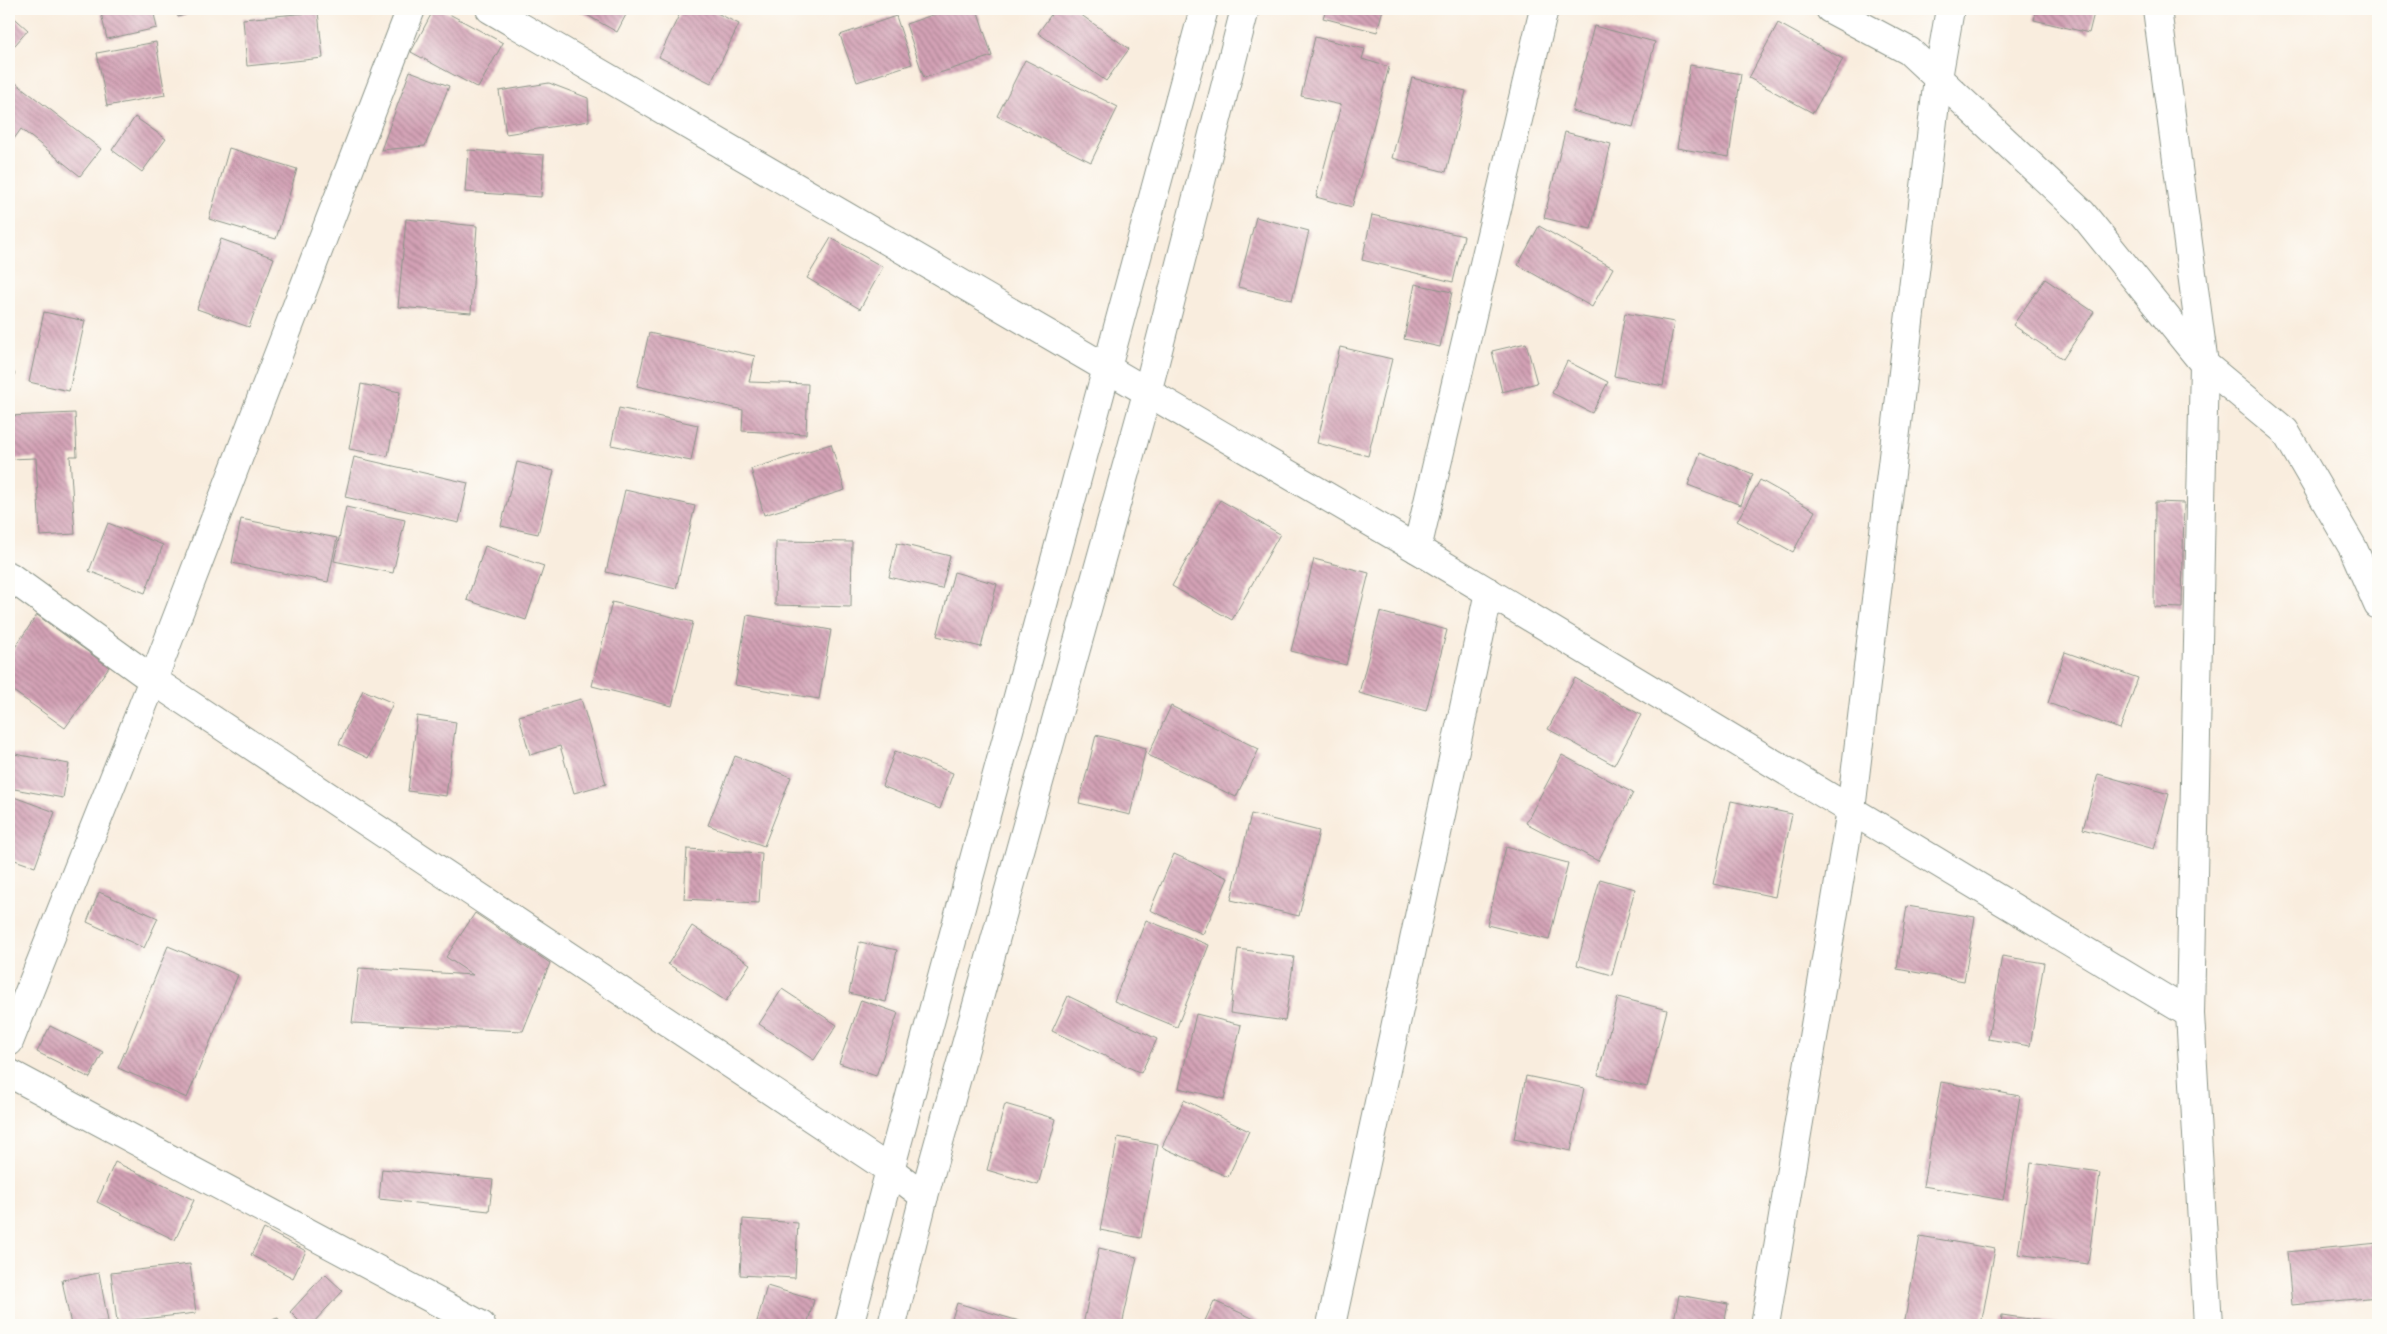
<svg xmlns="http://www.w3.org/2000/svg" width="2387" height="1334" viewBox="0 0 2387 1334" font-family="Dekko,sans-serif">
  <style>
    .building { fill: url(#building-back-hatch) }
    .lines { fill: none; stroke-linecap: round; stroke-linejoin: round }
    .minor-casing { stroke: #8c9589; stroke-width: 30 }
    .major-casing { stroke: #8c9589; stroke-width: 30 }
    .minor { stroke: #fff; stroke-width: 28 }
    .major { stroke: #fff; stroke-width: 28 }
  </style>
  <defs>
    <pattern id="building-back-hatch" width="6" height="6" patternUnits="userSpaceOnUse" patternTransform="scale(1.25)"><rect width="6" height="6" fill="#d3a1b5"/><path d="M-1 5l2 2M0 0l6 6M5-1l2 2" fill="none" stroke="#ab8494"/></pattern>
  </defs>
  <rect width="100%" height="100%" fill="#fdfcf7"/>
  <filter id="ink" filterUnits="userSpaceOnUse"><feTurbulence type="fractalNoise" baseFrequency=".02" numOctaves="2"/><feDisplacementMap in="SourceGraphic" scale="10" xChannelSelector="R" yChannelSelector="G"/><feConvolveMatrix kernelMatrix="1 2 1 2 8 2 1 2 1" color-interpolation-filters="sRGB"/></filter>
  <filter id="wash" filterUnits="userSpaceOnUse"><feTurbulence type="fractalNoise" baseFrequency=".0096" numOctaves="4" result="noise"/><feDisplacementMap in="SourceGraphic" scale="20" xChannelSelector="R" yChannelSelector="G"/><feGaussianBlur stdDeviation="1.12" result="paint"/><feColorMatrix in="noise" values="0 0 0 0 0 0 0 0 0 0 0 0 0 0 0 0 0 1.4 0 .05"/><feComposite in="paint" operator="in"/></filter>
  <g filter="url(#wash)">
    <rect width="100%" height="100%" fill="#f9edde"/>
    <g id="blocks">
      <!-- building -->
      <g class="building">
        <polygon points="100,9 153,9 157,28 107,39"/>
        <polygon points="176,9 204,9 178,17"/>
        <polygon points="434,9 440,9 503,43 478,88 411,52"/>
        <polygon points="576,9 629,9 617,32"/>
        <polygon points="682,9 709,9 739,24 711,83 659,57"/>
        <polygon points="950,9 977,9 992,56 924,78 906,24"/>
        <polygon points="1055,9 1073,9 1129,49 1106,81 1038,33"/>
        <polygon points="1326,9 1383,9 1377,32 1323,18"/>
        <polygon points="2037,9 2095,9 2089,33 2034,20"/>
        <polygon points="318,12 323,58 247,66 243,19"/>
        <polygon points="9,13 28,30 9,52"/>
        <polygon points="896,16 912,64 857,82 840,35"/>
        <polygon points="1778,23 1843,59 1813,113 1749,78"/>
        <polygon points="1594,26 1655,42 1633,127 1572,111"/>
        <polygon points="1315,37 1365,49 1362,59 1389,67 1352,207 1316,197 1341,105 1301,96"/>
        <polygon points="156,42 165,95 107,106 97,53"/>
        <polygon points="1025,60 1118,107 1091,162 997,116"/>
        <polygon points="1690,65 1741,74 1729,157 1677,148"/>
        <polygon points="410,71 449,86 425,146 381,150"/>
        <polygon points="1412,78 1466,91 1446,172 1392,158"/>
        <polygon points="12,80 101,149 80,176 21,129 9,146 9,84"/>
        <polygon points="549,83 588,98 589,121 506,134 499,91"/>
        <polygon points="135,117 166,139 142,172 112,150"/>
        <polygon points="1565,132 1611,144 1591,229 1544,218"/>
        <polygon points="229,148 297,169 276,239 209,219"/>
        <polygon points="468,150 544,155 541,197 465,192"/>
        <polygon points="1372,215 1464,236 1453,282 1362,260"/>
        <polygon points="1256,217 1309,231 1292,300 1238,287"/>
        <polygon points="406,219 477,226 471,313 398,307"/>
        <polygon points="1539,226 1613,268 1592,307 1518,265"/>
        <polygon points="831,238 883,267 860,309 807,278"/>
        <polygon points="221,239 274,258 249,327 197,309"/>
        <polygon points="2045,279 2094,312 2063,359 2013,325"/>
        <polygon points="1415,284 1452,292 1440,347 1404,339"/>
        <polygon points="44,312 85,321 69,391 29,382"/>
        <polygon points="1625,313 1674,322 1663,386 1614,376"/>
        <polygon points="649,333 755,356 749,382 808,384 806,434 742,431 743,410 637,386"/>
        <polygon points="1526,343 1537,383 1502,392 1492,351"/>
        <polygon points="1340,347 1392,359 1368,456 1317,443"/>
        <polygon points="1567,361 1608,382 1592,413 1552,393"/>
        <polygon points="9,366 15,374 9,380"/>
        <polygon points="361,384 400,392 388,456 349,449"/>
        <polygon points="619,408 698,425 691,461 611,445"/>
        <polygon points="75,413 77,456 70,456 75,534 40,536 36,458 9,459 9,416"/>
        <polygon points="831,444 845,490 764,515 751,469"/>
        <polygon points="1700,453 1753,474 1741,505 1688,485"/>
        <polygon points="354,457 468,483 459,523 345,497"/>
        <polygon points="517,462 554,471 538,534 501,526"/>
        <polygon points="1760,480 1815,511 1793,552 1737,521"/>
        <polygon points="625,490 695,506 676,589 606,572"/>
        <polygon points="1220,500 1280,534 1232,620 1172,586"/>
        <polygon points="2155,502 2184,503 2182,608 2154,607"/>
        <polygon points="346,507 405,520 393,573 334,561"/>
        <polygon points="241,519 337,538 328,582 232,563"/>
        <polygon points="108,523 163,545 145,593 89,571"/>
        <polygon points="776,541 852,542 851,607 775,605"/>
        <polygon points="897,543 950,556 942,589 889,577"/>
        <polygon points="485,546 544,566 526,620 467,600"/>
        <polygon points="1314,559 1369,573 1346,665 1291,651"/>
        <polygon points="954,572 997,584 981,647 937,636"/>
        <polygon points="612,602 693,622 672,706 592,686"/>
        <polygon points="1380,612 1447,630 1426,711 1359,693"/>
        <polygon points="37,615 109,667 65,728 9,688 9,656"/>
        <polygon points="747,615 831,630 819,699 735,685"/>
        <polygon points="2065,652 2138,678 2120,729 2048,703"/>
        <polygon points="1575,678 1641,715 1614,765 1548,729"/>
        <polygon points="363,690 393,703 368,758 339,744"/>
        <polygon points="581,699 606,784 574,793 560,746 530,755 519,716"/>
        <polygon points="1171,706 1259,749 1236,797 1148,755"/>
        <polygon points="417,716 456,722 446,796 408,791"/>
        <polygon points="1096,735 1146,748 1130,815 1079,803"/>
        <polygon points="895,751 953,773 940,809 882,786"/>
        <polygon points="9,753 69,764 63,798 9,788"/>
        <polygon points="1562,755 1633,793 1598,861 1526,823"/>
        <polygon points="735,756 791,777 764,846 708,825"/>
        <polygon points="2098,774 2169,794 2154,849 2083,829"/>
        <polygon points="11,796 55,812 35,867 9,858 9,802"/>
        <polygon points="1731,801 1792,814 1775,897 1713,884"/>
        <polygon points="1251,814 1319,831 1299,916 1231,900"/>
        <polygon points="1506,847 1568,863 1549,940 1487,925"/>
        <polygon points="687,849 762,853 759,903 684,899"/>
        <polygon points="1174,854 1228,878 1203,934 1150,910"/>
        <polygon points="1600,879 1635,889 1612,975 1577,965"/>
        <polygon points="99,892 158,918 144,948 87,922"/>
        <polygon points="1907,906 1975,917 1964,981 1897,969"/>
        <polygon points="475,913 550,963 523,1031 352,1023 359,968 473,975 446,957"/>
        <polygon points="1146,920 1209,945 1177,1027 1114,1001"/>
        <polygon points="692,926 750,964 726,1001 668,964"/>
        <polygon points="860,942 897,950 886,1002 849,993"/>
        <polygon points="168,946 238,975 187,1098 118,1068"/>
        <polygon points="1238,949 1294,957 1285,1021 1230,1013"/>
        <polygon points="2002,956 2044,963 2030,1046 1988,1039"/>
        <polygon points="782,989 837,1025 814,1060 759,1024"/>
        <polygon points="1068,996 1157,1039 1141,1073 1052,1031"/>
        <polygon points="1618,997 1667,1010 1647,1087 1598,1075"/>
        <polygon points="861,1000 898,1013 876,1076 839,1063"/>
        <polygon points="1196,1014 1241,1025 1224,1099 1179,1088"/>
        <polygon points="50,1026 103,1052 90,1078 37,1052"/>
        <polygon points="1526,1076 1584,1088 1571,1151 1514,1139"/>
        <polygon points="1941,1082 2020,1096 2003,1200 1923,1186"/>
        <polygon points="1184,1100 1249,1131 1228,1177 1162,1147"/>
        <polygon points="1005,1104 1056,1119 1038,1185 987,1170"/>
        <polygon points="1118,1137 1158,1145 1141,1238 1100,1230"/>
        <polygon points="115,1162 194,1200 175,1240 97,1202"/>
        <polygon points="2031,1163 2100,1173 2088,1264 2018,1254"/>
        <polygon points="382,1169 493,1180 489,1211 379,1199"/>
        <polygon points="743,1219 798,1223 795,1278 740,1275"/>
        <polygon points="264,1229 306,1251 293,1278 251,1255"/>
        <polygon points="1920,1236 1995,1249 1981,1325 1904,1325"/>
        <polygon points="2378,1243 2378,1297 2292,1305 2287,1252"/>
        <polygon points="1099,1248 1137,1257 1122,1325 1083,1325"/>
        <polygon points="190,1264 196,1313 117,1322 111,1273"/>
        <polygon points="99,1273 108,1321 71,1325 62,1280"/>
        <polygon points="325,1274 343,1291 311,1325 303,1325 290,1312"/>
        <polygon points="767,1286 814,1300 807,1325 756,1325"/>
        <polygon points="1679,1295 1728,1304 1724,1325 1673,1325"/>
        <polygon points="1214,1301 1268,1325 1203,1325"/>
        <polygon points="957,1303 1033,1325 950,1325"/>
        <polygon points="2002,1315 2063,1324 2063,1325 2001,1325"/>
        <polygon points="278,1318 280,1325 256,1325"/>
      </g>
    </g>
  </g>
  <g filter="url(#ink)">
    <use href="#blocks" fill-opacity="0" stroke="#8c9589" stroke-width="1"/>
    <g class="lines">
      <!-- minor casing -->
      <g class="minor-casing">
        <g id="minor">
          <polyline points="490,9 1417,549 2190,1014"/>
          <polyline points="1830,9 1909,51 2082,213 2204,364 2285,431 2353,548 2378,605"/>
          <polyline points="2157,9 2204,364 2190,1014 2208,1325"/>
          <polyline points="1417,549 1544,9"/>
          <polyline points="9,576 153,680 890,1170 924,1196"/>
          <polyline points="9,1042 153,680 411,9"/>
          <polyline points="9,1073 481,1325"/>
          <polyline points="1331,1325 1489,592"/>
          <polyline points="1765,1325 1851,810 1938,78 1950,9"/>
        </g>
      </g>
      <!-- major casing -->
      <g class="major-casing">
        <g id="major">
          <polyline points="849,1325 890,1170 1204,9"/>
          <polyline points="892,1325 924,1196 1147,393 1245,9"/>
        </g>
      </g>
      <!-- minor -->
      <use href="#minor" class="minor"/>
      <!-- major -->
      <use href="#major" class="major"/>
    </g>
  </g>
  <!-- margin -->
  <rect width="2387" height="1334" fill="none" stroke="#fdfcf7" stroke-width="30"/>
</svg>
